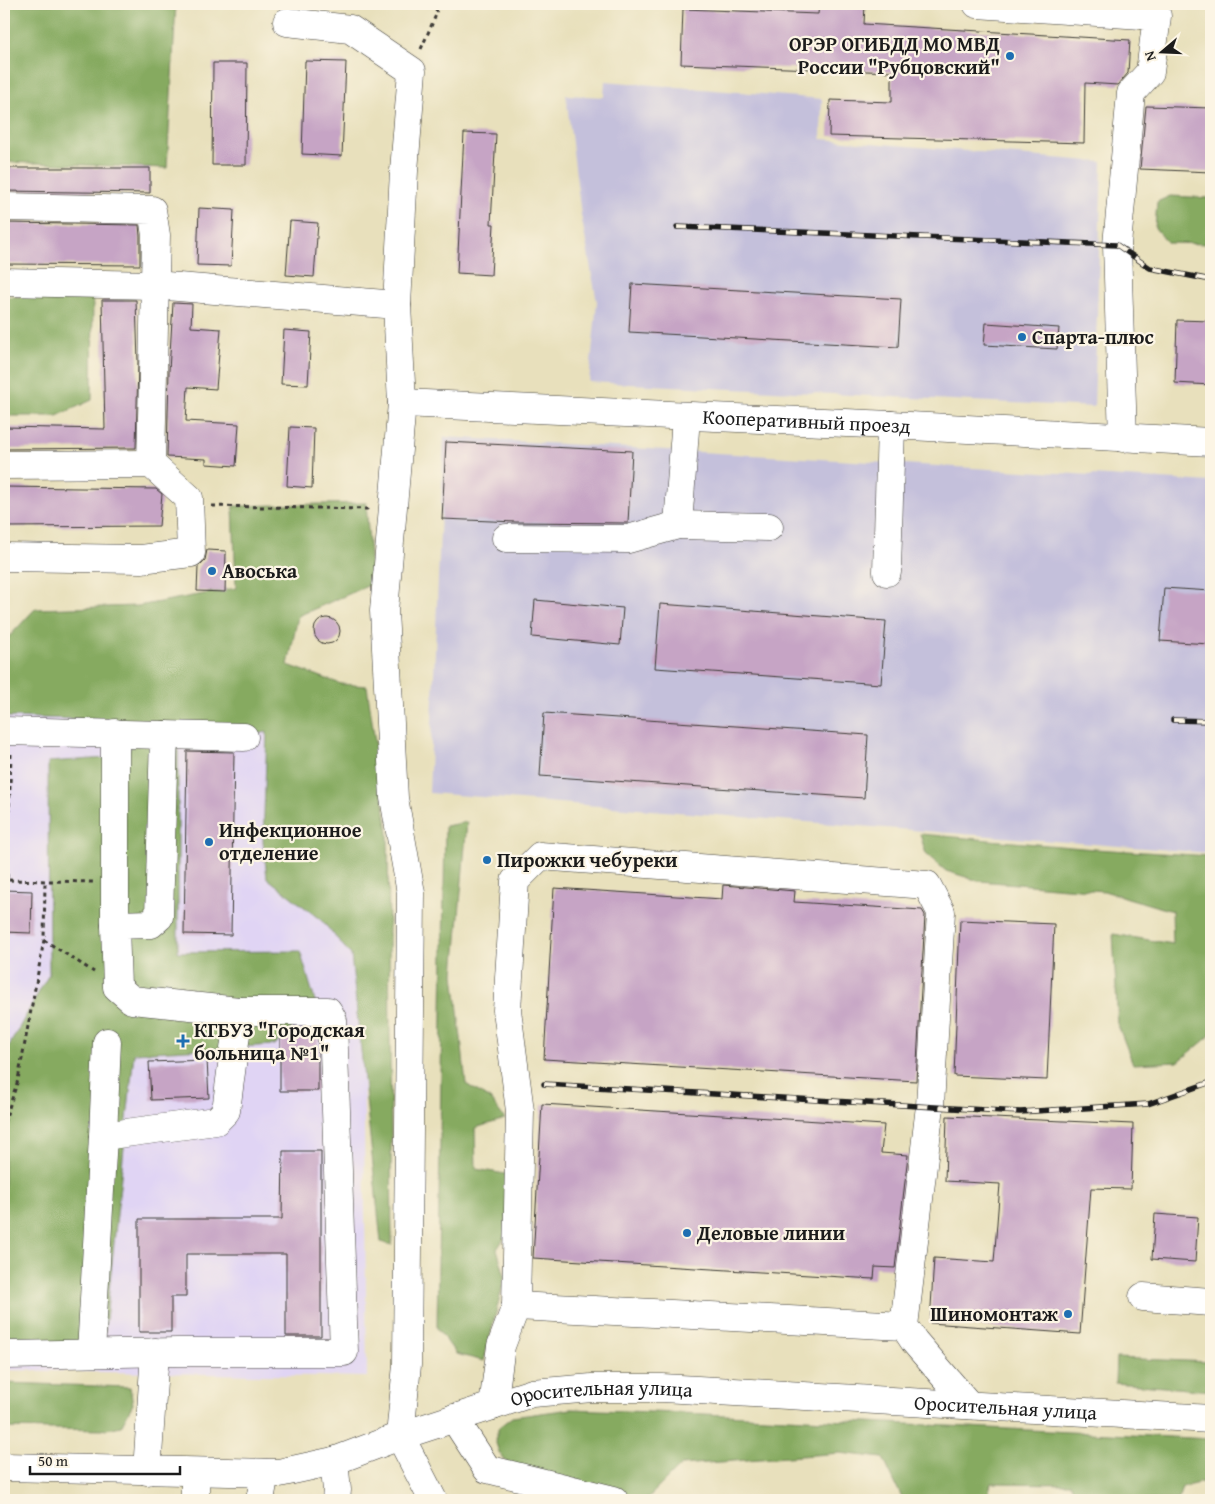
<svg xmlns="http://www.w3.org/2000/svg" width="1215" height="1504" viewBox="0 0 1215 1504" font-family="'Gentium Book Plus',serif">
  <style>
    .built { fill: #e0d4f4 }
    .industrial { fill: #c4c0db }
    .forest { fill: #86aa60; stroke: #51633e }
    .building { fill: #c6a4c5 }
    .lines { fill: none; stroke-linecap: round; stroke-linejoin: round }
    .minor-casing { stroke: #3b3934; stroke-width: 29 }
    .major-casing { stroke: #3b3934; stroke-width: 29 }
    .path { stroke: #3b3934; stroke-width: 3; stroke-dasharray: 4 4; stroke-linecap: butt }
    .minor { stroke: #fff; stroke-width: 28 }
    .major { stroke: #fff; stroke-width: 28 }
    .rail-casing { stroke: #1c1c1c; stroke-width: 5.5 }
    .rail { stroke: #fcf5e5; stroke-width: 4; stroke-dasharray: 11; stroke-linecap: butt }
    .poi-dot { fill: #1f6fb2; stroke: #fcf5e5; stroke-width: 2 }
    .labels { text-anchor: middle; stroke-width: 4.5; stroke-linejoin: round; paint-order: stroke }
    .poi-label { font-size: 20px; font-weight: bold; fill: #1c1c1c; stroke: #fcf5e5; text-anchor: start }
    .street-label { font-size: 20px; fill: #1c1c1c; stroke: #fcf5e5 }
  </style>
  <rect width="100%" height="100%" fill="#fcf5e5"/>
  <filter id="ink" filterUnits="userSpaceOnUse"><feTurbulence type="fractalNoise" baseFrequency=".02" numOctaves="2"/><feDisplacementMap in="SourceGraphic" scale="10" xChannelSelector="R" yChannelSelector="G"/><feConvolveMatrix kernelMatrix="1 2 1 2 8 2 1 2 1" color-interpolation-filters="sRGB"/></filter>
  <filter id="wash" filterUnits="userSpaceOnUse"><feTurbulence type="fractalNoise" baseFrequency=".0096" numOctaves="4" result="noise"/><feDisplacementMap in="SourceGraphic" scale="20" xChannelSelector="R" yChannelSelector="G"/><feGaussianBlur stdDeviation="1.12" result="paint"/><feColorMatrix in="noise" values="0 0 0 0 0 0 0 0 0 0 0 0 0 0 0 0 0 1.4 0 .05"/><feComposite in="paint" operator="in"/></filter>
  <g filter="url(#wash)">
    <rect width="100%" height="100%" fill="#e8e0bc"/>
    <!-- built -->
    <polygon class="built" points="359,707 367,1377 4,1370 4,712"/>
    <!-- industrial -->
    <g class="industrial">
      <polygon points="605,81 822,99 821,139 1102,162 1094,407 589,382 597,302 581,215 566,95 604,97"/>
      <polygon points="444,437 1211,482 1211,853 429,793"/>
    </g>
    <!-- forest -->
    <g class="forest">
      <polygon points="4,4 176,4 167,168 4,162"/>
      <polygon points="1170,196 1211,198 1211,244 1168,243 1155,228 1157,202"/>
      <polygon points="93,294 92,400 57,416 4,416 4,297"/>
      <polygon points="366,503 372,584 298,616 288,665 341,684 367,686 388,833 392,1245 381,1242 351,955 322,921 267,878 263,841 267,732 244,737 178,737 178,952 300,951 316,1004 275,1045 134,1053 102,1357 4,1353 4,1055 49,974 48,762 123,757 153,721 4,717 4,642 35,609 138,606 236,588 233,506"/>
      <polygon points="467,822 454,974 466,1084 490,1099 505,1119 475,1128 476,1169 511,1175 507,1234 497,1249 505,1276 484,1361 456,1354 437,1328 445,826"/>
      <polygon points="920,834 1094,849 1211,856 1211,1035 1178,1062 1133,1064 1118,1025 1113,934 1173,944 1172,911 1104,891 979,881 946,871 926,854"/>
      <polygon points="1116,1358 1211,1362 1211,1391 1115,1383"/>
      <polygon points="4,1383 130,1387 133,1404 121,1426 102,1430 4,1428"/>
      <polygon points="571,1409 705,1414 1211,1439 1211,1480 1182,1487 1178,1500 1076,1500 1071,1484 991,1483 987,1500 903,1500 883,1458 840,1453 681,1465 646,1500 532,1500 499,1452 495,1440 499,1427 512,1417"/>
    </g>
    <g id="blocks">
      <!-- building -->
      <g class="building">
        <polygon points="819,4 865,4 864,24 1130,40 1128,73 1118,85 1085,83 1084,143 829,136 830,100 892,102 892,72 681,64 683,9 818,14"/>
        <polygon points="305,61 346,62 342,156 302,154"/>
        <polygon points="213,63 247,63 246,165 212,165"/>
        <polygon points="1146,106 1211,108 1211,172 1140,169"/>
        <polygon points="464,133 496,134 491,224 494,224 491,275 457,273"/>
        <polygon points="4,168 150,168 150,193 4,191"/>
        <polygon points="199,208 234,210 231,266 197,265"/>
        <polygon points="290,221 318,223 314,277 286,275"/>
        <polygon points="4,223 139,225 140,236 140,265 4,264"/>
        <polygon points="632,284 901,299 898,347 629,332"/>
        <polygon points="102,300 136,300 138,362 136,448 4,449 4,427 105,429"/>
        <polygon points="173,303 192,304 191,327 221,329 216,389 188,387 186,421 239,424 236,466 206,464 206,459 167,457 169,371"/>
        <polygon points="1177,320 1211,321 1211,385 1175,383"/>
        <polygon points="986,323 1059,328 1057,349 984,345"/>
        <polygon points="284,330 311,332 308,385 281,384"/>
        <polygon points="290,427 314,428 312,488 287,486"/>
        <polygon points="446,442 632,451 628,523 516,522 442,519"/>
        <polygon points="4,487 156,489 162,494 159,526 4,527"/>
        <polygon points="207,550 226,551 225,592 197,591 198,567 205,560"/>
        <polygon points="1164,588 1211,591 1210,644 1160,641"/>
        <polygon points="535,600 623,608 620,645 532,637"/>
        <polygon points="660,604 886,621 881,684 655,668"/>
        <circle cx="327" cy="631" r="13"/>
        <polygon points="544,713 868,735 864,798 540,776"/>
        <polygon points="187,751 234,752 231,935 184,934"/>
        <polygon points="723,885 795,891 794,902 922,910 925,915 916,1081 544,1059 554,888 722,899"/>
        <polygon points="4,890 32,891 31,933 4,932"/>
        <polygon points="960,920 1054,924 1047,1080 954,1076"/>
        <polygon points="280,1032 318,1033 318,1091 280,1091"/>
        <polygon points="207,1060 209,1098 151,1100 149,1062"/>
        <polygon points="542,1104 884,1125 881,1153 908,1155 895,1268 875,1267 874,1279 533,1258"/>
        <polygon points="947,1116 1133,1124 1131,1189 1091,1188 1080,1334 930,1323 934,1258 994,1262 1000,1184 945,1181"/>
        <polygon points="283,1151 321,1151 321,1336 286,1336 286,1254 186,1254 186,1297 171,1297 171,1332 139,1332 139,1219 282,1219"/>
        <polygon points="1155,1214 1198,1217 1195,1262 1152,1259"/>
      </g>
    </g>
  </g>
  <g filter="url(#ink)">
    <use href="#blocks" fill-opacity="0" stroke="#3b3934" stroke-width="1"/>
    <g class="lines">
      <!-- minor casing -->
      <g class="minor-casing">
        <g id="minor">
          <polyline points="977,4 1157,16 1150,72 1131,93 1117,245 1123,438"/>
          <polyline points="287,22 350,29 412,71 404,171 397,305"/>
          <polyline points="4,207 152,210 156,235 151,464"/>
          <polyline points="4,282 154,285 397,305 402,403 384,611 394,798 411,893 407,1365 400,1436 433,1500"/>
          <path id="s1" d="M402,403L891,425L1211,442"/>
          <polyline points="4,465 151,464 189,498 191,553 141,559 4,557"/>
          <polyline points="678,525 686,417"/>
          <polyline points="506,538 628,539 678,525 769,527"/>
          <polyline points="887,572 891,425"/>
          <polyline points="4,731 164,735 159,917 151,924 115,925 117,987 132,1000 239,1011 328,1011 333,1020 344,1352 177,1352 4,1355"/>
          <polyline points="115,733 115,925"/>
          <polyline points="164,735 244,737"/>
          <polyline points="103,1136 216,1121 226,1111 239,1011"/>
          <polyline points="1143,1297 1211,1302"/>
          <polyline points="904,1326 516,1306 520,1111 507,1010 515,881 540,856 927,885 941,912 930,1106 904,1326 914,1341 969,1405"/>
          <polyline points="91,1353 103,1136 107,1042"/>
          <polyline points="493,1406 501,1346 516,1306"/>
          <polyline points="454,1418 487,1469 614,1500"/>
          <polyline points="334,1461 337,1490 336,1500"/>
          <polyline points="147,1471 155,1352"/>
          <polyline points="195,1472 195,1500"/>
          <polyline points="260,1500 265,1473"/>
        </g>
      </g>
      <!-- major casing -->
      <g class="major-casing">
        <g id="major">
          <path id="s2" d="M4,1467L279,1473L334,1461L400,1436L532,1393L592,1388H662L1211,1419"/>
        </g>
      </g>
      <!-- path -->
      <g class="path">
        <polyline points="421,49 436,15 437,4"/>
        <polyline points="212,506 367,509 369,506"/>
        <polyline points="11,754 7,880 93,882"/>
        <polyline points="44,940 94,972"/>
        <polyline points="4,1123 18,1080 44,940 45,882"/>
      </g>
      <!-- minor -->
      <use href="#minor" class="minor"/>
      <!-- major -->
      <use href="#major" class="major"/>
      <!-- rail casing -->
      <g class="rail-casing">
        <g id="rail">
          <polyline points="677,227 1117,245 1150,268 1211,280"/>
          <polyline points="1173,720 1211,721"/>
          <polyline points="544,1084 1020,1112 1148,1104 1211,1082"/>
        </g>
      </g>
      <!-- rail -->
      <use href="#rail" class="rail"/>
    </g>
  </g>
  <!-- markers -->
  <g class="poi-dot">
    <circle cx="1010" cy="56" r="5"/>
    <circle cx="1022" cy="337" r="5"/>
    <circle cx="212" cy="571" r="5"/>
    <circle cx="209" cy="842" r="5"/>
    <circle cx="487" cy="860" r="5"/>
    <path d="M180.5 1033.5h5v5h5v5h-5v5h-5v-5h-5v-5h5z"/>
    <circle cx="687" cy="1233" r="5"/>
    <circle cx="1068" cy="1314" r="5"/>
  </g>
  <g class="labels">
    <!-- poi labels -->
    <g class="poi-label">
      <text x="1000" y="51" text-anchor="end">ОРЭР ОГИБДД МО МВД<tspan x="1000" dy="23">России "Рубцовский"</tspan></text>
      <text x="1032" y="344">Спарта-плюс</text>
      <text x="222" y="578">Авоська</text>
      <text x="219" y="837">Инфекционное<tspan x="219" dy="23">отделение</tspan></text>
      <text x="497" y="867">Пирожки чебуреки</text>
      <text x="194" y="1037">КГБУЗ "Городская<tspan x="194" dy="23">больница №1"</tspan></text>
      <text x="697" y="1240">Деловые линии</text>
      <text x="1058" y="1321" text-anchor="end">Шиномонтаж</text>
    </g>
    <!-- street labels -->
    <g class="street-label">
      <text dy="7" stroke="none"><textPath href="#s1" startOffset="405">Кооперативный проезд</textPath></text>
      <text dy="7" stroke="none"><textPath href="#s2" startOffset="610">Оросительная улица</textPath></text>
      <text dy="7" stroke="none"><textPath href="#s2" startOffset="1015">Оросительная улица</textPath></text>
    </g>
  </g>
  <!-- margin -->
  <rect width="1215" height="1504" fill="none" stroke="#fcf5e5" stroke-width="20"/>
  <!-- north arrow -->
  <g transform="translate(1162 52) rotate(251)" stroke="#fcf5e5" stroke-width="4" paint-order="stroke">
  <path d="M0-4L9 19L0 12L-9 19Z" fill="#1c1c1c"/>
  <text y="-8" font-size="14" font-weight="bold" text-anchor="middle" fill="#1c1c1c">N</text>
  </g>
  <!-- scale -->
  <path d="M30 1466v8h150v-8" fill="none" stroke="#1c1c1c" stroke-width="2.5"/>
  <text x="38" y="1466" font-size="15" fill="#1c1c1c" stroke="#fcf5e5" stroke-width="4" paint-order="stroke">50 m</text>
</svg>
